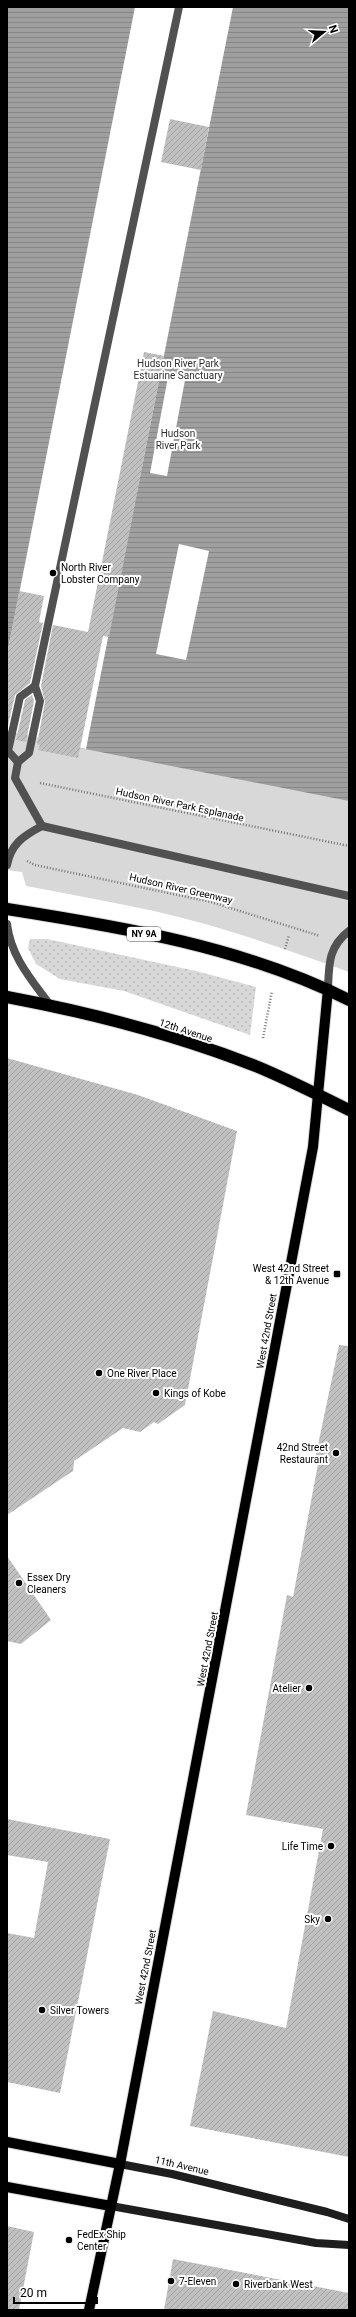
<svg xmlns="http://www.w3.org/2000/svg" width="356" height="2317" viewBox="0 0 356 2317" font-family="Roboto,sans-serif">
  <style>
    .grass { fill: url(#grass-dots) }
    .park { fill: #d8d8d8 }
    .water { fill: url(#water-rules) }
    .pier { fill: #fff }
    .building { fill: url(#building-hatch) }
    .lines { fill: none; stroke-linecap: round; stroke-linejoin: round }
    .primary-casing { stroke: #dbdbdb; stroke-width: 12 }
    .highway-casing { stroke: #dbdbdb; stroke-width: 14 }
    .path { stroke: #737373; stroke-width: 2.5; stroke-dasharray: 1 2; stroke-linecap: butt }
    .lane { stroke: #515151; stroke-width: 8 }
    .secondary { stroke: #1e1e1e; stroke-width: 8 }
    .primary { stroke: #000; stroke-width: 10 }
    .highway { stroke: #000; stroke-width: 12 }
    .poi-dot { fill: #000; stroke: #fff; stroke-width: 1.5 }
    .labels { text-anchor: middle; stroke-width: 4; stroke-linejoin: round; paint-order: stroke }
    .shield { fill: #fff; stroke: #4c4c4c; stroke-width: 1 }
    .shield-label { font-size: 9px; font-weight: bold; fill: #000 }
    .park-label { font-size: 10px; fill: #2f2f2f; stroke: #fff }
    .poi-label { font-size: 10px; fill: #000; stroke: #fff; text-anchor: start }
    .street-label { font-size: 10px; fill: #000; stroke: #fff }
  </style>
  <defs>
    <pattern id="grass-dots" width="8" height="8" patternUnits="userSpaceOnUse"><rect width="8" height="8" fill="#d8d8d8"/><path d="M2 2h.1M6 6h.1" fill="none" stroke="#b8b8b8" stroke-width="1.8" stroke-linecap="round"/></pattern>
    <pattern id="water-rules" width="6" height="5" patternUnits="userSpaceOnUse"><rect width="6" height="5" fill="#9f9f9f"/><path d="M0 2.5h6" fill="none" stroke="#878787"/></pattern>
    <pattern id="building-hatch" width="6" height="6" patternUnits="userSpaceOnUse"><rect width="6" height="6" fill="#c0c0c0"/><path d="M-1 1l2-2M0 6l6-6M5 7l2-2" fill="none" stroke="#a3a3a3"/></pattern>
  </defs>
  <rect width="100%" height="100%" fill="#fff"/>
  <!-- grass -->
  <polygon class="grass" points="30,939 47,939 196,971 256,987 250,1035 124,991 60,979 36,964 28,948"/>
  <!-- park -->
  <path class="park" d="M7,7H349V972C286,949 220,926 154,911C112,902 69,894 26,886L22,872L7,870Z"/>
  <!-- water -->
  <polygon class="water" points="7,7 349,7 349,801 80,748 7,731"/>
  <!-- pier -->
  <g class="pier">
    <polygon points="135,7 233,7 86,749 7,731 7,655"/>
    <polygon points="168,377 185,380 167,476 150,473"/>
    <polygon points="179,544 209,551 186,660 156,654"/>
  </g>
  <!-- building -->
  <g class="building">
    <polygon points="170,119 209,127 201,170 161,162"/>
    <polygon points="144,352 164,356 109,637 103,636 78,758 38,750 40,745 37,744 45,702 41,686 53,625 88,632"/>
    <polygon points="19,591 44,596 39,622 43,623 30,683 15,695 7,730 7,655"/>
    <polygon points="32,695 34,701 26,742 16,740 25,700"/>
    <polygon points="7,1058 138,1095 237,1131 185,1405 158,1424 154,1422 140,1432 123,1428 74,1461 73,1471 7,1515"/>
    <polygon points="339,1345 349,1346 349,2157 190,2126 213,2011 286,2028 323,1829 246,1815 287,1595 293,1597 318,1464 314,1464"/>
    <polygon points="7,1556 51,1620 21,1644 7,1641"/>
    <polygon points="7,1819 110,1839 60,2093 7,2082 7,1933 34,1938 48,1862 7,1855"/>
    <polygon points="7,2226 34,2232 19,2310 7,2310"/>
    <polygon points="173,2259 349,2293 349,2310 164,2310"/>
  </g>
  <g class="lines">
    <!-- primary casing -->
    <g class="primary-casing">
      <g id="primary">
        <polyline points="7,2142 120,2164"/>
        <polyline points="7,2187 111,2206"/>
        <polyline points="89,2310 120,2164 313,1147 328,989"/>
      </g>
    </g>
    <!-- highway casing -->
    <g class="highway-casing">
      <g id="highway">
        <path d="M7,909C122,927 244,947 349,1000"/>
        <path d="M7,997C92,1013 177,1035 258,1067C289,1080 319,1095 349,1110"/>
      </g>
    </g>
    <!-- path -->
    <g class="path">
      <polyline points="40,783 349,846"/>
      <polyline points="27,861 35,865 211,902 320,936"/>
      <polyline points="285,949 289,935"/>
      <polyline points="263,1038 272,991"/>
    </g>
    <!-- lane -->
    <g class="lane">
      <polyline points="18,762 8,751 20,697 35,686"/>
      <polyline points="42,826 15,778 18,762 29,753 40,701 35,686 179,7"/>
      <path d="M7,865C11,844 23,836 42,826L349,896"/>
      <path d="M7,924C11,957 31,979 50,1005"/>
      <path d="M328,989C329,965 328,947 349,931"/>
    </g>
    <!-- secondary -->
    <g class="secondary">
      <polyline points="120,2164 172,2174 327,2212 349,2219"/>
      <polyline points="111,2206 316,2243 349,2245"/>
    </g>
    <!-- primary -->
    <use href="#primary" class="primary"/>
    <!-- highway -->
    <use href="#highway" class="highway"/>
  </g>
  <!-- markers -->
  <g class="poi-dot">
    <circle cx="53" cy="573" r="4"/>
    <rect x="333" y="1270" width="8" height="8" rx="2"/>
    <circle cx="99" cy="1373" r="4"/>
    <circle cx="156" cy="1393" r="4"/>
    <circle cx="336" cy="1453" r="4"/>
    <circle cx="19" cy="1583" r="4"/>
    <circle cx="309" cy="1688" r="4"/>
    <circle cx="331" cy="1846" r="4"/>
    <circle cx="328" cy="1919" r="4"/>
    <circle cx="42" cy="2010" r="4"/>
    <circle cx="69" cy="2240" r="4"/>
    <circle cx="171" cy="2281" r="4"/>
    <circle cx="236" cy="2284" r="4"/>
  </g>
  <g class="labels">
    <!-- shield labels -->
    <rect class="shield" x="127" y="927" width="34" height="14" rx="3"/>
    <g class="shield-label">
      <text x="144" y="937">NY 9A</text>
    </g>
    <!-- park labels -->
    <g class="park-label">
      <text x="178" y="367">Hudson River Park<tspan x="178" dy="12">Estuarine Sanctuary</tspan></text>
      <text x="178" y="437">Hudson<tspan x="178" dy="12">River Park</tspan></text>
    </g>
    <!-- poi labels -->
    <g class="poi-label">
      <text x="61" y="571">North River<tspan x="61" dy="12">Lobster Company</tspan></text>
      <text x="329" y="1272" text-anchor="end">West 42nd Street<tspan x="329" dy="12">&amp; 12th Avenue</tspan></text>
      <text x="107" y="1377">One River Place</text>
      <text x="164" y="1397">Kings of Kobe</text>
      <text x="328" y="1451" text-anchor="end">42nd Street<tspan x="328" dy="12">Restaurant</tspan></text>
      <text x="27" y="1581">Essex Dry<tspan x="27" dy="12">Cleaners</tspan></text>
      <text x="301" y="1692" text-anchor="end">Atelier</text>
      <text x="323" y="1850" text-anchor="end">Life Time</text>
      <text x="320" y="1923" text-anchor="end">Sky</text>
      <text x="50" y="2014">Silver Towers</text>
      <text x="77" y="2238">FedEx Ship<tspan x="77" dy="12">Center</tspan></text>
      <text x="179" y="2285">7-Eleven</text>
      <text x="244" y="2288">Riverbank West</text>
    </g>
    <!-- street labels -->
    <g class="street-label">
      <text transform="translate(180 804) rotate(12)" y="4">Hudson River Park Esplanade</text>
      <text transform="translate(181 888) rotate(13)" y="4">Hudson River Greenway</text>
      <text transform="translate(186 1030) rotate(18)" y="4">12th Avenue</text>
      <text transform="translate(266 1331) rotate(-80)" y="4">West 42nd Street</text>
      <text transform="translate(207 1649) rotate(-79)" y="4">West 42nd Street</text>
      <text transform="translate(145 1967) rotate(-79)" y="4">West 42nd Street</text>
      <text transform="translate(182 2165) rotate(13)" y="4">11th Avenue</text>
    </g>
  </g>
  <!-- border -->
  <rect width="356" height="2317" fill="none" stroke="#000000" stroke-width="16"/>
  <!-- north arrow -->
  <g transform="translate(324 32) rotate(72)" stroke="#ffffff" stroke-width="3" paint-order="stroke">
  <path d="M0-3L7 15L0 10L-7 15Z" fill="#000000"/>
  <text y="-6" font-size="11" font-weight="bold" text-anchor="middle" fill="#000000">N</text>
  </g>
  <!-- scale -->
  <path d="M14 2297v6h83v-6" fill="none" stroke="#000000" stroke-width="2"/>
  <text x="20" y="2297" font-size="12" fill="#000000" stroke="#ffffff" stroke-width="3" paint-order="stroke">20 m</text>
</svg>
